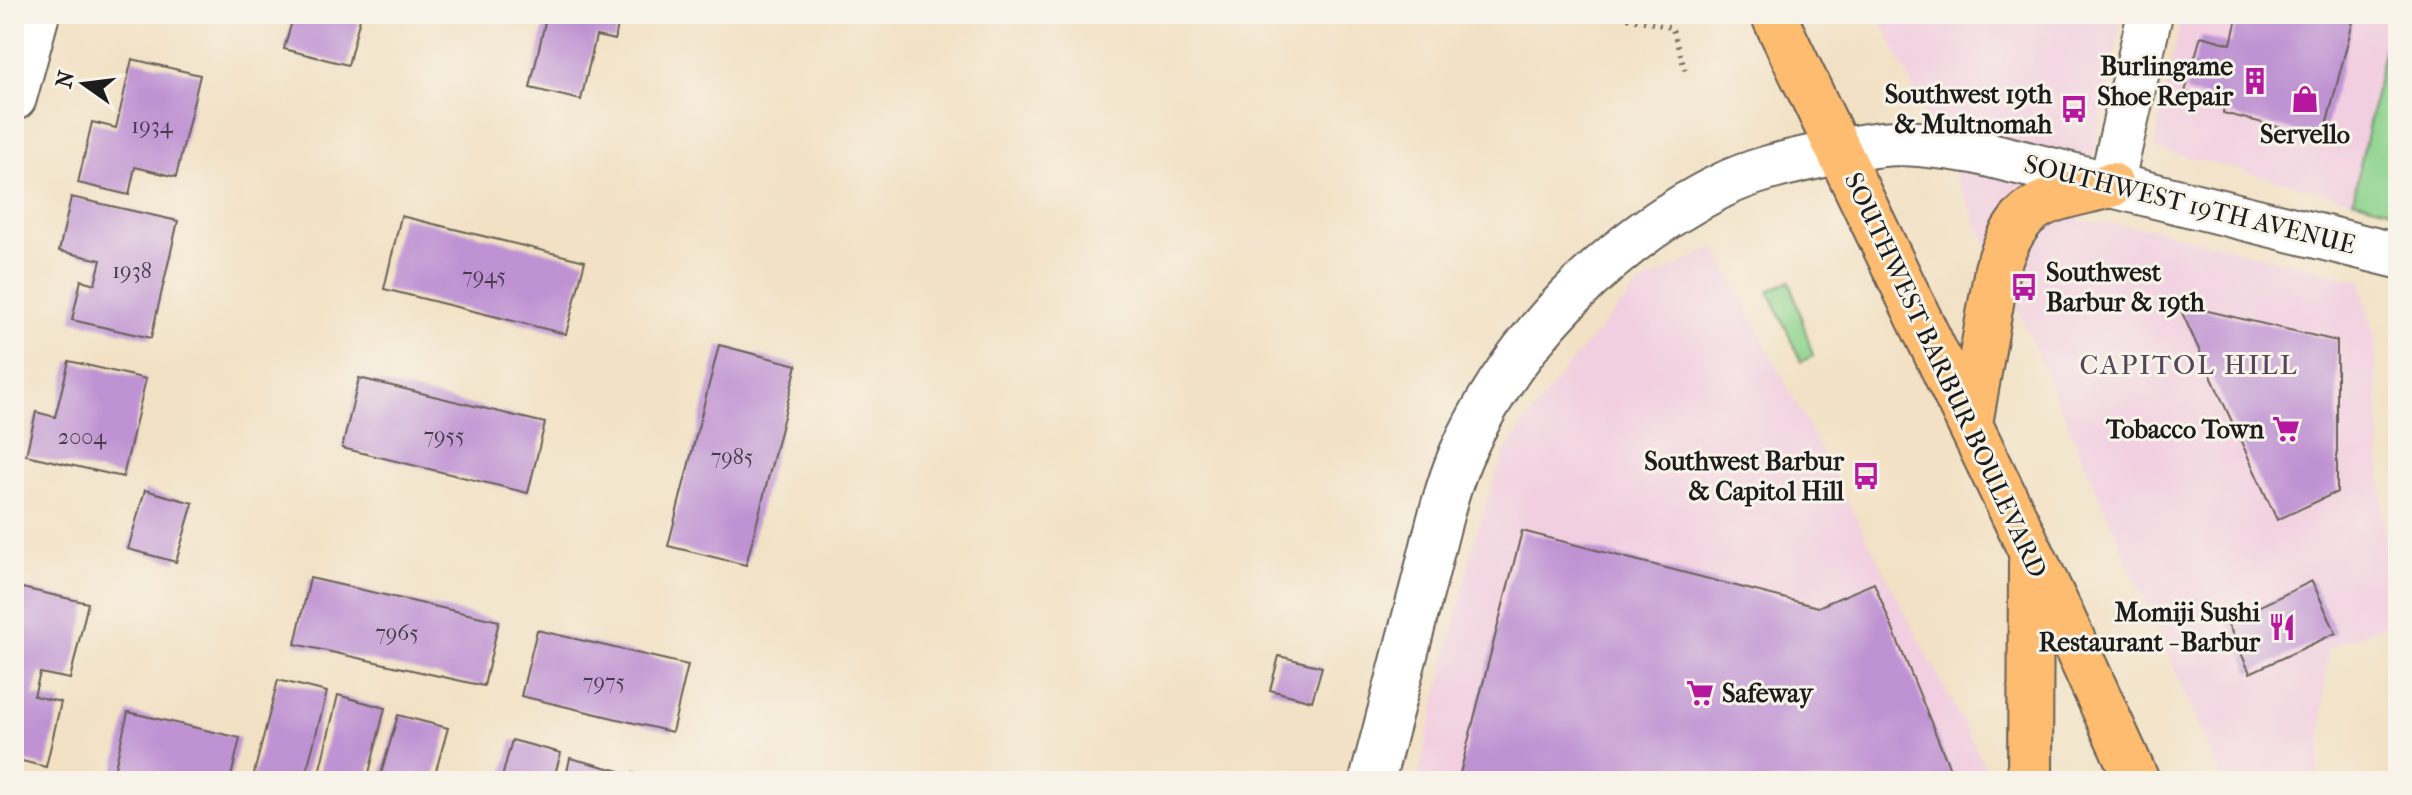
<svg xmlns="http://www.w3.org/2000/svg" width="2412" height="795" viewBox="0 0 2412 795" font-family="'IM FELL French Canon',serif">
  <style>
    .built { fill: #f2cfe0 }
    .green { fill: #8dd38d; stroke: #547854; stroke-width: 2 }
    .building { fill: #bf93d3 }
    .lines { fill: none; stroke-linecap: round; stroke-linejoin: round }
    .minor-casing { stroke: #676157; stroke-width: 48 }
    .tertiary-casing { stroke: #676157; stroke-width: 48 }
    .primary-casing { stroke: #676157; stroke-width: 48 }
    .path { stroke: #676157; stroke-width: 5; stroke-dasharray: 2 6; stroke-linecap: butt }
    .minor { stroke: #fff; stroke-width: 44 }
    .tertiary { stroke: #fff; stroke-width: 44 }
    .primary { stroke: #fdbc70; stroke-width: 44 }
    .labels { text-anchor: middle; stroke-width: 6; stroke-linejoin: round; paint-order: stroke }
    .number-label { font-size: 22px; fill: #453a4a }
    .poi-label { font-size: 26px; font-weight: bold; fill: #1c1c1c; stroke: #f7f3e8; text-anchor: end }
    .street-label { font-size: 26px; fill: #1c1c1c; stroke: #f7f3e8 }
    .neighbourhood-label { font-size: 28px; letter-spacing: 2px; fill: #55465c; stroke: #f7f3e8 }
  </style>
  <rect width="100%" height="100%" fill="#f7f3e8"/>
  <filter id="ink" filterUnits="userSpaceOnUse"><feTurbulence type="fractalNoise" baseFrequency=".0125" numOctaves="2"/><feDisplacementMap in="SourceGraphic" scale="16" xChannelSelector="R" yChannelSelector="G"/><feConvolveMatrix kernelMatrix="1 2 1 2 8 2 1 2 1" color-interpolation-filters="sRGB"/></filter>
  <filter id="wash" filterUnits="userSpaceOnUse"><feTurbulence type="fractalNoise" baseFrequency=".006" numOctaves="4" result="noise"/><feDisplacementMap in="SourceGraphic" scale="32" xChannelSelector="R" yChannelSelector="G"/><feGaussianBlur stdDeviation="1.8" result="paint"/><feColorMatrix in="noise" values="0 0 0 0 0 0 0 0 0 0 0 0 0 0 0 0 0 1.4 0 .05"/><feComposite in="paint" operator="in"/></filter>
  <g filter="url(#wash)">
    <rect width="100%" height="100%" fill="#f2e1c4"/>
    <!-- built -->
    <g class="built">
      <polygon points="1878,14 2123,14 2079,221 2149,228 2362,281 2364,297 2375,338 2388,623 2328,649 2318,781 2223,781 2025,325"/>
      <polygon points="2182,14 2392,14 2353,200 2153,148"/>
      <polygon points="1715,247 1991,777 1991,781 1417,781 1477,530 1505,451 1569,364 1638,286"/>
    </g>
    <!-- green -->
    <g class="green">
      <polygon points="2392,14 2398,14 2398,212 2353,200"/>
      <polygon points="1790,281 1813,356 1801,362 1769,291"/>
    </g>
    <g id="blocks">
      <!-- building -->
      <g class="building">
        <polygon points="294,14 361,14 348,65 284,49"/>
        <polygon points="525,14 620,14 615,40 596,36 581,100 530,88 545,22 524,17"/>
        <polygon points="2238,14 2355,14 2323,138 2223,113 2224,103 2185,92 2201,36 2231,44"/>
        <polygon points="132,59 200,75 176,177 135,167 129,195 78,183 92,122 116,128"/>
        <polygon points="71,197 178,221 151,338 72,320 81,280 95,284 101,260 59,251"/>
        <polygon points="401,216 585,261 566,334 384,289"/>
        <polygon points="2178,304 2337,341 2337,492 2277,520"/>
        <polygon points="719,345 797,365 746,565 668,546"/>
        <polygon points="69,361 146,379 123,477 26,455 36,412 55,417"/>
        <polygon points="359,378 545,423 528,493 342,448"/>
        <polygon points="145,490 193,503 176,562 128,549"/>
        <polygon points="1522,531 1818,607 1874,583 1955,781 1458,781"/>
        <polygon points="310,578 499,621 484,686 295,644"/>
        <polygon points="2312,581 2336,633 2250,673 2227,622"/>
        <polygon points="22,588 88,603 70,679 40,673 34,696 61,702 46,767 14,759 14,621"/>
        <polygon points="537,630 688,665 672,732 521,696"/>
        <polygon points="1279,656 1322,667 1312,701 1270,690"/>
        <polygon points="278,680 327,692 304,781 252,781"/>
        <polygon points="338,695 385,708 367,781 317,781"/>
        <polygon points="128,712 240,738 230,781 112,780"/>
        <polygon points="398,715 448,728 433,781 379,781"/>
        <polygon points="512,740 561,753 553,781 501,781"/>
        <polygon points="570,758 620,771 618,781 565,781"/>
        <polygon points="633,773 662,780 661,781 631,781"/>
      </g>
    </g>
  </g>
  <g filter="url(#ink)">
    <use href="#blocks" fill-opacity="0" stroke="#676157" stroke-width="2"/>
    <g class="lines">
      <!-- minor casing -->
      <g class="minor-casing">
        <g id="minor">
          <polyline points="14,98 37,14"/>
          <polyline points="2111,185 2150,14"/>
        </g>
      </g>
      <!-- tertiary casing -->
      <g class="tertiary-casing">
        <path id="tertiary" d="M1372,781C1389,715 1407,648 1424,582C1435,540 1444,495 1461,455C1511,342 1610,241 1721,186C1751,171 1786,163 1819,156C1843,150 1871,144 1896,143C1922,143 1948,147 1974,151L2398,256"/>
      </g>
      <!-- primary casing -->
      <g class="primary-casing">
        <g id="primary">
          <polyline points="1773,14 2060,612 2137,781"/>
          <path d="M1970,424L1997,269C2020,197 2046,202 2111,185"/>
          <polyline points="2030,781 2031,562"/>
        </g>
      </g>
      <!-- path -->
      <polyline class="path" points="1612,14 1672,28 1687,76"/>
      <!-- minor -->
      <use href="#minor" class="minor"/>
      <!-- tertiary -->
      <use href="#tertiary" class="tertiary"/>
      <!-- primary -->
      <use href="#primary" class="primary"/>
    </g>
  </g>
  <!-- icons -->
  <defs>
    <g id="building-bare" transform="scale(2.16)"><path d="M-4-6H4V6H1V3H-1V6H-4ZM-2.5-4.3h1.7v1.8h-1.7ZM.8-4.3h1.7v1.8H.8ZM-2.5-1h1.7V.8h-1.7ZM.8-1h1.7V.8H.8Z" fill="#b5179e" stroke="#f7f3e8" stroke-width="2.5" paint-order="stroke"/></g>
    <g id="shop-bare" transform="scale(2.16)"><path d="M-5-2.5h2.3a2.7 3.5 0 0 1 5.4 0H5L5.5 6h-11ZM-1.5-2.5h3a1.5 2.3 0 0 0-3 0Z" fill="#b5179e" stroke="#f7f3e8" stroke-width="2.5" paint-order="stroke"/></g>
    <g id="bus-bare" transform="scale(2.16)"><path d="M-5-6H5V4H4V6H2V4H-2V6H-4V4H-5ZM-3.5-4V0h7V-4ZM-3.5 1.2v1.5H-2V1.2ZM2 1.2v1.5H3.5V1.2Z" fill="#b5179e" stroke="#f7f3e8" stroke-width="2.5" paint-order="stroke"/></g>
    <g id="supermarket-bare" transform="scale(2.16)"><path d="M-6-5.5h2.5l.6 2H6L4.5 2H-2.5L-4.4-4H-6ZM-1.5 3.2a1.3 1.3 0 1 0 .1 0ZM3 3.2a1.3 1.3 0 1 0 .1 0Z" fill="#b5179e" stroke="#f7f3e8" stroke-width="2.5" paint-order="stroke"/></g>
    <g id="restaurant-bare" transform="scale(2.16)"><path d="M-5-6h1v4h1v-4h1v4h1v-4h1v5L-1.5 .5V6h-2V.5L-5-1ZM5-6V6H3V1.5H1.5Q1.5-4 5-6Z" fill="#b5179e" stroke="#f7f3e8" stroke-width="2.5" paint-order="stroke"/></g>
  </defs>
  <g fill-rule="evenodd">
    <use href="#building-bare" x="2255" y="81"/>
    <use href="#shop-bare" x="2305" y="99"/>
    <use href="#bus-bare" x="2074" y="109"/>
    <use href="#bus-bare" x="2024" y="287"/>
    <use href="#supermarket-bare" x="2286" y="429"/>
    <use href="#bus-bare" x="1866" y="476"/>
    <use href="#restaurant-bare" x="2282" y="627"/>
    <use href="#supermarket-bare" x="1700" y="693"/>
  </g>
  <g class="labels">
    <!-- number labels -->
    <g class="number-label">
      <text x="152" y="133">1934</text>
      <text x="132" y="278">1938</text>
      <text x="484" y="283">7945</text>
      <text x="444" y="443">7955</text>
      <text x="82" y="444">2004</text>
      <text x="732" y="464">7985</text>
      <text x="397" y="640">7965</text>
      <text x="604" y="689">7975</text>
    </g>
    <!-- poi labels -->
    <g class="poi-label">
      <text x="2233" y="75">Burlingame<tspan x="2233" dy="30">Shoe Repair</tspan></text>
      <text x="2052" y="103">Southwest 19th<tspan x="2052" dy="30">&amp; Multnomah</tspan></text>
      <text x="2305" y="143" text-anchor="middle">Servello</text>
      <text x="2046" y="281" text-anchor="start">Southwest<tspan x="2046" dy="30">Barbur &amp; 19th</tspan></text>
      <text x="2264" y="438">Tobacco Town</text>
      <text x="1844" y="470">Southwest Barbur<tspan x="1844" dy="30">&amp; Capitol Hill</tspan></text>
      <text x="2260" y="621">Momiji Sushi<tspan x="2260" dy="30">Restaurant - Barbur</tspan></text>
      <text x="1722" y="702" text-anchor="start">Safeway</text>
    </g>
    <!-- street labels -->
    <g class="street-label">
      <text transform="translate(2190 204) rotate(14)" y="9">SOUTHWEST 19TH AVENUE</text>
      <text transform="translate(1946 375) rotate(65)" y="9">SOUTHWEST BARBUR BOULEVARD</text>
    </g>
    <!-- neighbourhood labels -->
    <g class="neighbourhood-label">
      <text x="2189" y="374">CAPITOL HILL</text>
    </g>
  </g>
  <!-- margin -->
  <rect width="2412" height="795" fill="none" stroke="#f7f3e8" stroke-width="48"/>
  <!-- north arrow -->
  <g transform="translate(84 84) rotate(284)" stroke="#f7f3e8" stroke-width="6" paint-order="stroke">
  <path d="M0-6L14 30L0 20L-14 30Z" fill="#1c1c1c"/>
  <text y="-12" font-size="22" font-weight="bold" text-anchor="middle" fill="#1c1c1c">N</text>
  </g>
</svg>
